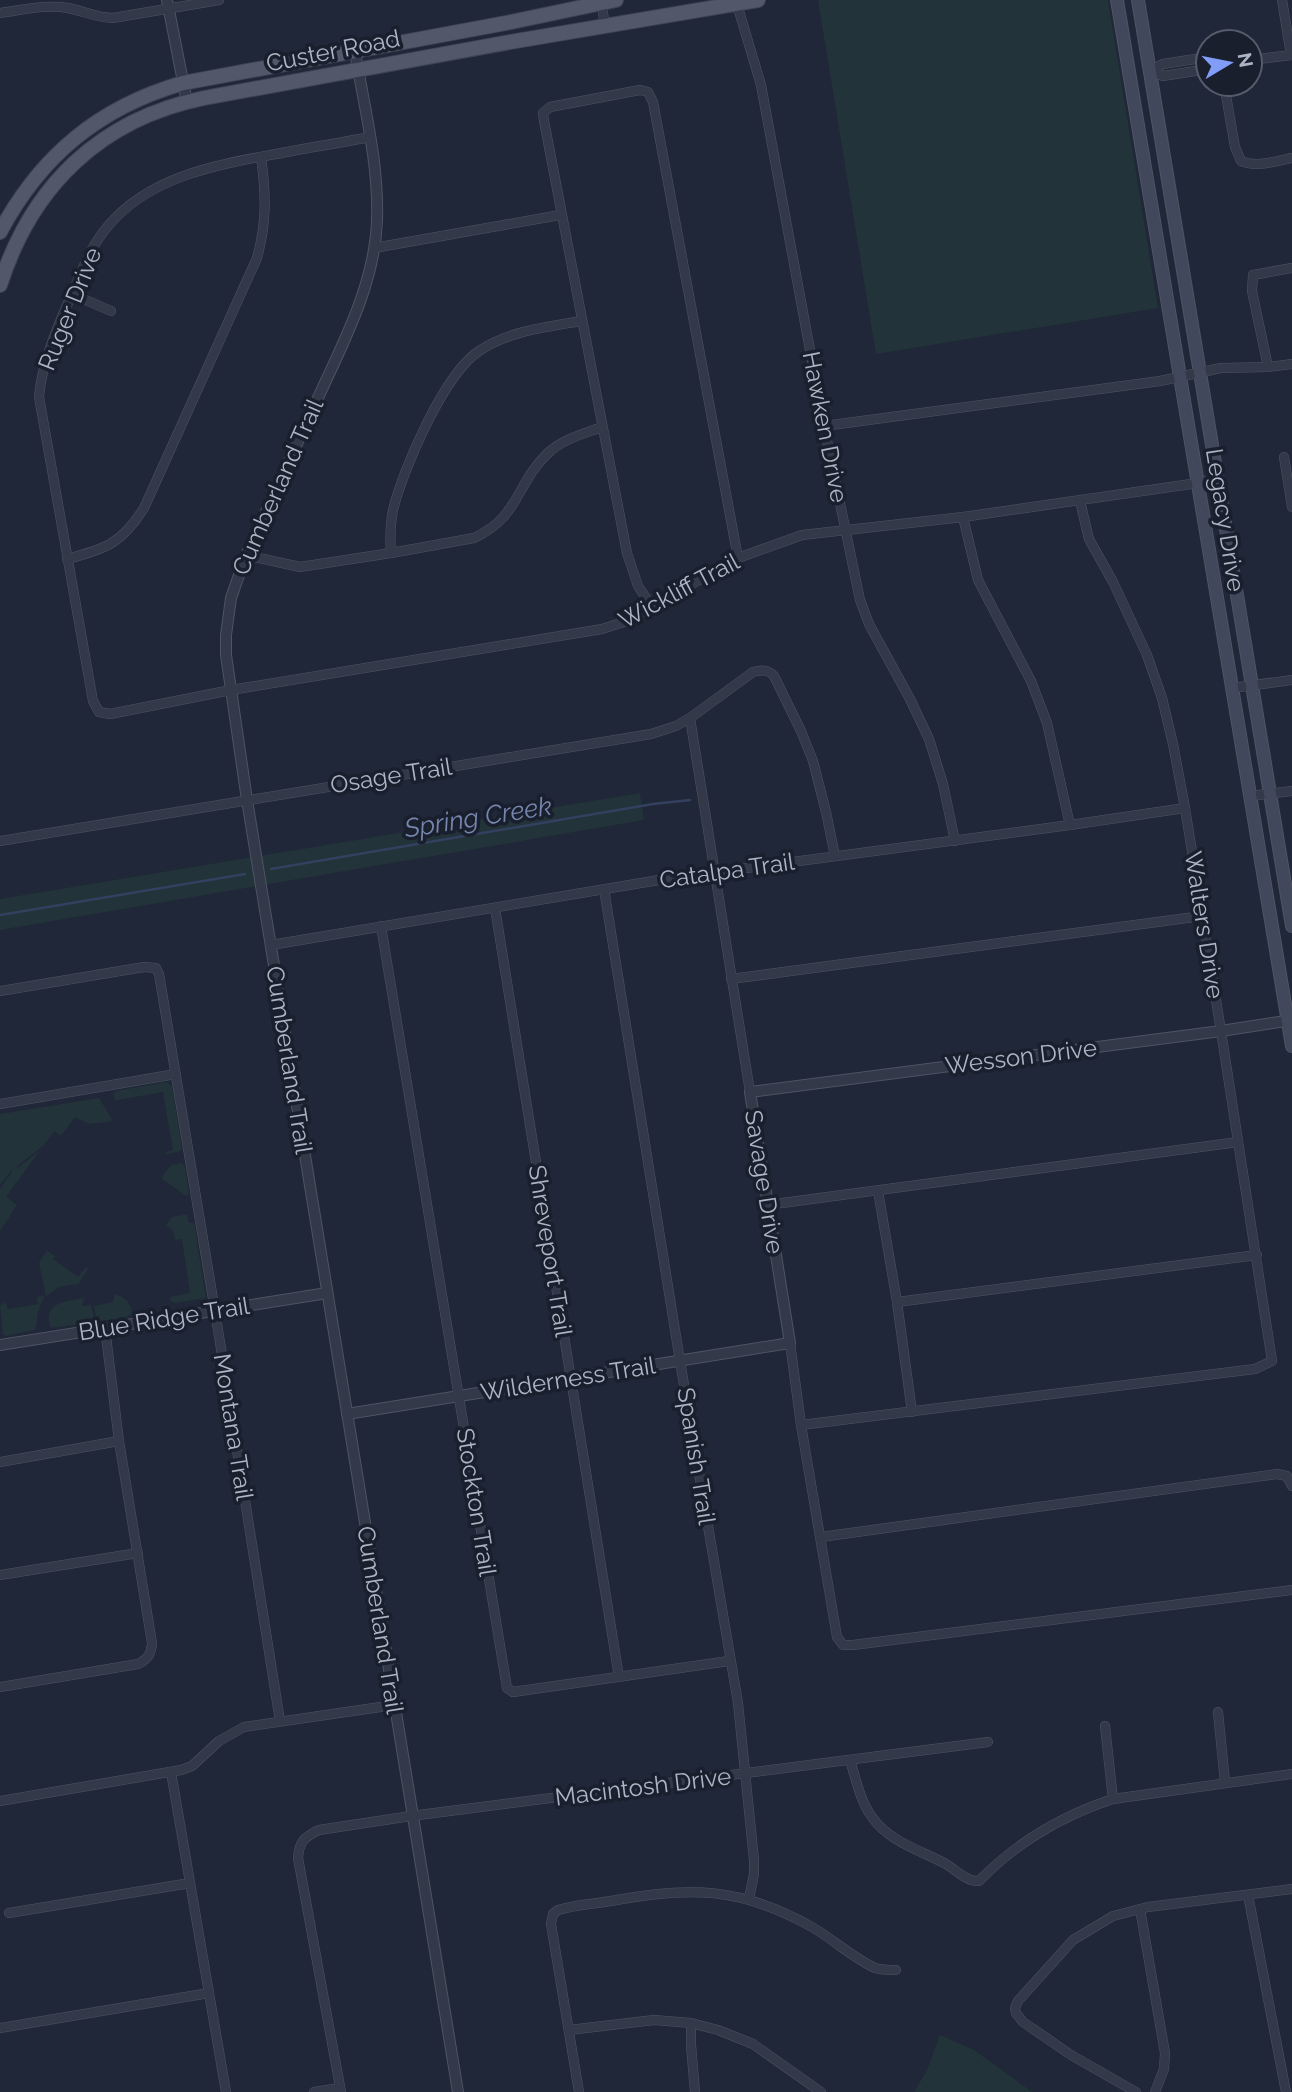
<svg xmlns="http://www.w3.org/2000/svg" width="1292" height="2092" viewBox="0 0 1292 2092" font-family="Raleway,sans-serif">
  <style>
    .green { fill: #223339 }
    .lines { fill: none; stroke-linecap: round; stroke-linejoin: round }
    .stream { stroke: #344060; stroke-width: 2.5 }
    .minor-casing { stroke: #4e5463; stroke-width: 10 }
    .tertiary-casing { stroke: #4e5463; stroke-width: 12 }
    .secondary-casing { stroke: #4e5463; stroke-width: 14 }
    .primary-casing { stroke: #3d4352; stroke-width: 16 }
    .minor { stroke: #343949; stroke-width: 9 }
    .tertiary { stroke: #343949; stroke-width: 10 }
    .secondary { stroke: #42485c; stroke-width: 12 }
    .primary { stroke: #525869; stroke-width: 14 }
    .labels { text-anchor: middle; stroke-width: 7; stroke-linejoin: round; paint-order: stroke }
    .street-label { font-size: 24px; fill: #aeb4c5; stroke: #191f2d }
    .water-label { font-size: 26px; font-style: italic; fill: #7686ae; stroke: #191f2d }
  </style>
  <rect width="100%" height="100%" fill="#202738"/>
  <!-- green -->
  <g class="green">
    <polygon points="818,0 1108,0 1158,308 876,354"/>
    <polygon points="640,793 644,820 0,930 0,899"/>
    <polygon points="166,1082 172,1086 182,1149 178,1152 167,1154 165,1152 173,1150 163,1092 118,1100 115,1100 113,1095 115,1092 121,1090"/>
    <polygon points="99,1098 113,1121 89,1124 75,1117 61,1136 54,1131 45,1144 17,1166 18,1168 40,1150 6,1197 17,1205 0,1231 0,1189 12,1172 11,1171 0,1185 0,1114"/>
    <polygon points="182,1163 185,1168 189,1195 186,1196 161,1178 171,1165"/>
    <polygon points="187,1214 189,1223 194,1223 206,1298 175,1303 171,1301 170,1297 190,1293 182,1239 175,1240 173,1231 166,1225 172,1217"/>
    <polygon points="47,1251 55,1256 53,1259 78,1277 86,1267 88,1269 78,1284 59,1287 46,1296 39,1263"/>
    <path d="M115,1294C125,1297 132,1303 132,1314L126,1317L97,1322L94,1306L113,1302Z"/>
    <polygon points="44,1296 38,1312 36,1327 34,1330 6,1336 3,1334 0,1306 6,1302 8,1309 38,1304 37,1297"/>
    <path d="M84,1298L82,1306L91,1305L95,1322L51,1328C41,1303 66,1301 84,1298Z"/>
    <polygon points="940,2035 974,2050 1032,2092 914,2092 927,2070"/>
  </g>
  <g class="lines">
    <!-- stream -->
    <g class="stream">
      <polyline points="271,869 653,804 690,800"/>
      <polyline points="0,915 245,874"/>
    </g>
    <!-- minor casing -->
    <g class="minor-casing">
      <g id="minor">
        <polyline points="601,0 605,26"/>
        <polyline points="1282,0 1291,55"/>
        <polyline points="736,1 761,85 824,426 860,600 869,624 910,699 929,739 943,784 955,841"/>
        <path d="M0,13C22,10 46,4 68,8C84,11 97,18 113,18L219,0"/>
        <polyline points="1250,60 1292,55"/>
        <polyline points="1150,71 1163,64 1208,57"/>
        <polyline points="1150,71 1163,76 1208,69"/>
        <path d="M1224,84L1235,147L1241,161C1257,168 1276,161 1292,158"/>
        <path d="M370,137C339,143 307,148 276,154C216,165 150,176 108,226C90,247 82,271 71,296C57,328 42,362 39,397L93,701L99,712L110,714L231,690L602,629L627,621L738,558L802,535L963,517L1198,483L1218,478"/>
        <polyline points="374,248 560,215"/>
        <polyline points="72,294 111,311"/>
        <polyline points="1268,367 1252,291 1253,275 1292,268"/>
        <polyline points="824,426 1160,381 1221,368 1268,367 1292,364"/>
        <polyline points="1284,457 1292,507"/>
        <polyline points="963,517 978,580 1031,681 1047,723 1070,825"/>
        <path d="M391,553C390,539 390,525 393,510C403,469 444,374 479,351C509,331 546,327 581,321"/>
        <path d="M246,555L300,567L391,553L474,538C520,517 516,483 548,453C563,439 583,434 602,427"/>
        <path d="M67,559C106,549 122,543 144,508L257,258C267,222 266,193 261,157"/>
        <polyline points="652,607 638,586 627,553 544,121 543,113 550,107 640,90 648,92 653,102 738,558"/>
        <polyline points="1232,688 1292,680"/>
        <polyline points="690,718 750,1092"/>
        <polyline points="1250,796 1292,791"/>
        <path d="M0,841L651,734L676,726L690,718L753,672C761,670 768,669 774,676L801,731L813,761L826,812L835,856"/>
        <polyline points="604,889 680,1361 738,1703 754,1860 754,1874 749,1899"/>
        <polyline points="495,908 619,1677"/>
        <polyline points="381,926 507,1688 513,1692 729,1661"/>
        <polyline points="271,945 665,879 1070,825 1185,808"/>
        <polyline points="731,979 1202,916"/>
        <polyline points="0,991 144,967 156,968 159,974 215,1311 280,1721"/>
        <polyline points="0,1104 176,1074"/>
        <polyline points="878,1191 897,1302 912,1412"/>
        <polyline points="767,1205 1238,1142"/>
        <polyline points="897,1302 1257,1255"/>
        <polyline points="790,1343 801,1425 837,1637 843,1645 853,1645 1292,1590"/>
        <polyline points="801,1425 1255,1369 1272,1361 1221,1031 1185,808 1173,744 1162,698 1147,655 1113,582 1089,539 1080,501"/>
        <polyline points="0,1462 119,1441"/>
        <polyline points="821,1537 1277,1474 1287,1476 1292,1486"/>
        <polyline points="0,1575 138,1553"/>
        <path d="M0,1687L138,1664C148,1659 151,1654 152,1643L119,1441L105,1328"/>
        <polyline points="1218,1712 1225,1782"/>
        <polyline points="1105,1726 1113,1799"/>
        <path d="M850,1760C856,1779 860,1801 872,1817C888,1841 922,1851 946,1864C956,1870 967,1882 979,1881C1017,1842 1061,1816 1113,1799L1292,1774"/>
        <polyline points="171,1772 226,2092"/>
        <polyline points="0,1801 181,1770 192,1766 219,1741 244,1727 394,1705"/>
        <polyline points="1248,1895 1286,2092"/>
        <polyline points="1140,1909 1165,2053 1164,2069 1155,2092"/>
        <polyline points="9,1913 190,1883"/>
        <polyline points="691,2023 691,2045 695,2092"/>
        <polyline points="0,2028 209,1993"/>
        <polyline points="569,2030 654,2020 691,2023 718,2030 753,2044 821,2092"/>
        <polyline points="314,2092 340,2088"/>
        <path d="M341,2092L298,1858C299,1842 304,1837 319,1830L411,1816L988,1742"/>
        <path d="M579,2092L551,1924L553,1914L558,1910C575,1905 593,1904 611,1901C690,1886 741,1887 812,1927C833,1939 853,1958 875,1968C882,1970 890,1970 896,1970"/>
        <polyline points="1136,2092 1071,2055 1023,2022 1016,2013 1015,2008 1018,2001 1073,1940 1113,1916 1148,1907 1292,1889"/>
      </g>
    </g>
    <!-- tertiary casing -->
    <g class="tertiary-casing">
      <g id="tertiary">
        <polyline points="167,0 187,102"/>
        <path d="M355,51C364,107 379,163 377,220C375,284 343,343 317,400C293,452 270,504 246,555L231,598L226,635V655L247,800L458,2092"/>
        <polyline points="0,1345 327,1293"/>
        <polyline points="347,1414 790,1343 750,1092 1221,1031 1292,1020"/>
      </g>
    </g>
    <!-- secondary casing -->
    <g class="secondary-casing">
      <g id="secondary">
        <polyline points="1117,0 1292,1046"/>
        <polyline points="1138,0 1292,926"/>
      </g>
    </g>
    <!-- primary casing -->
    <g class="primary-casing">
      <g id="primary">
        <path d="M0,232C41,155 100,107 183,83L506,23L616,0"/>
        <path d="M0,285C32,185 101,119 204,98L510,42L758,0"/>
      </g>
    </g>
    <!-- minor -->
    <use href="#minor" class="minor"/>
    <!-- tertiary -->
    <use href="#tertiary" class="tertiary"/>
    <!-- secondary -->
    <use href="#secondary" class="secondary"/>
    <!-- primary -->
    <use href="#primary" class="primary"/>
  </g>
  <g class="labels">
    <!-- street labels -->
    <g class="street-label">
      <text transform="translate(333 51) rotate(-11)" y="8">Custer Road</text>
      <text transform="translate(70 309) rotate(-68)" y="8">Ruger Drive</text>
      <text transform="translate(825 427) rotate(79)" y="8">Hawken Drive</text>
      <text transform="translate(278 487) rotate(-66)" y="8">Cumberland Trail</text>
      <text transform="translate(1225 520) rotate(81)" y="8">Legacy Drive</text>
      <text transform="translate(679 591) rotate(-28)" y="8">Wickliff Trail</text>
      <text transform="translate(391 776) rotate(-9)" y="8">Osage Trail</text>
      <text transform="translate(727 871) rotate(-8)" y="8">Catalpa Trail</text>
      <text transform="translate(1204 925) rotate(81)" y="8">Walters Drive</text>
      <text transform="translate(1021 1057) rotate(-7)" y="8">Wesson Drive</text>
      <text transform="translate(289 1060) rotate(81)" y="8">Cumberland Trail</text>
      <text transform="translate(764 1182) rotate(81)" y="8">Savage Drive</text>
      <text transform="translate(550 1251) rotate(81)" y="8">Shreveport Trail</text>
      <text transform="translate(164 1319) rotate(-9)" y="8">Blue Ridge Trail</text>
      <text transform="translate(568 1379) rotate(-9)" y="8">Wilderness Trail</text>
      <text transform="translate(233 1427) rotate(81)" y="8">Montana Trail</text>
      <text transform="translate(696 1456) rotate(81)" y="8">Spanish Trail</text>
      <text transform="translate(476 1502) rotate(81)" y="8">Stockton Trail</text>
      <text transform="translate(380 1620) rotate(81)" y="8">Cumberland Trail</text>
      <text transform="translate(643 1787) rotate(-7)" y="8">Macintosh Drive</text>
    </g>
    <!-- water labels -->
    <g class="water-label">
      <text transform="translate(478 817) rotate(-9)" y="9">Spring Creek</text>
    </g>
  </g>
  <!-- north arrow -->
  <g transform="translate(1229 63) rotate(80)"><circle r="33" fill="#191f2d" stroke="#555b6a" stroke-width="2"/>
  <path d="M0-5L12 26L0 18L-12 26Z" fill="#819df8"/>
  <text y="-10" font-size="19" font-weight="bold" text-anchor="middle" fill="#aeb4c5">N</text>
  </g>
</svg>
